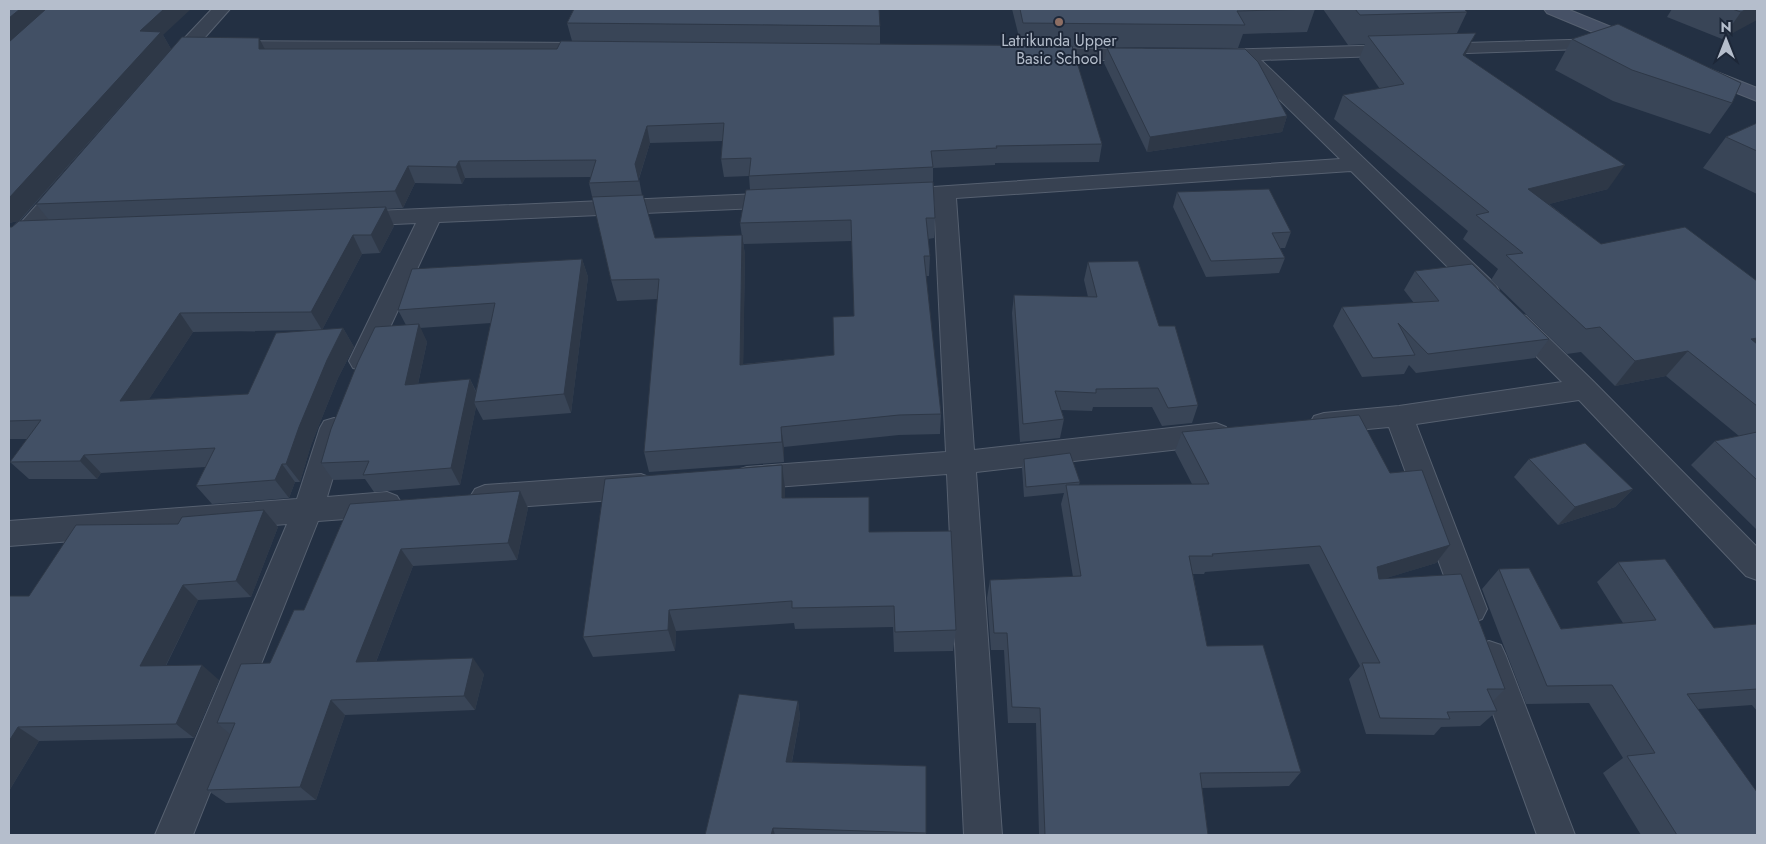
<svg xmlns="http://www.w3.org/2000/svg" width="1766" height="844" viewBox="0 0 1766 844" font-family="Jost,sans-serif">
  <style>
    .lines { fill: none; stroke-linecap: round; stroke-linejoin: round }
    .street-casing { stroke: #566070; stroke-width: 2 }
    .secondary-casing { stroke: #566070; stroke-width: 2 }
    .street { fill: #384252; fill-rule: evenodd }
    .secondary { fill: #465166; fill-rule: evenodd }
    .wall { fill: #394557; fill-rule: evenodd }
    .shaded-wall { fill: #2e3847 }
    .building { fill: #425065; stroke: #2e3847 }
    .education-dot { fill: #8d6e63; stroke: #1d2738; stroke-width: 2 }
    .labels { text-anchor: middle; stroke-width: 4; stroke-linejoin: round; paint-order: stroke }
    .far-poi-label { font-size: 16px; fill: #b5becc; stroke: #1d2738 }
  </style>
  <rect width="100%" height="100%" fill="#233043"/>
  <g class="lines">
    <!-- street casing -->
    <g class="street-casing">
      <g id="street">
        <polygon points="212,9 230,9 176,70 169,72 162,70 160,66 162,62"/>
        <polygon points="1605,39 1611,40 1614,44 1611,48 1261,60 1496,285 1499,291 1496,297 1487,299 1478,297 1351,171 956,198 974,450 1216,423 1226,427 1230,434 1226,441 1216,445 976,472 1002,835 964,835 947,474 747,489 737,486 733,478 737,470 747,467 946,452 934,199 897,202 889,200 886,195 889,190 1340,159 1240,61 1208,60 1206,56 1208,52 1215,50"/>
        <polygon points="225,41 580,43 586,45 589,49 586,53 580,55 225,51 219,50 216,46 219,42"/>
        <polygon points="1038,48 1142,49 1149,51 1151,55 1149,59 1142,61 1031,58 1029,54 1031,50"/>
        <polygon points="68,178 76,179 79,184 76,189 17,255 9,257 9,236 60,179"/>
        <polygon points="782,193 790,195 793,200 790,205 782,207 439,222 371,368 362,370 353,368 349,361 416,223 353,226 345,224 342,219 345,214 353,212"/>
        <polygon points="1517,313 1526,316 1594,382 1757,547 1757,580 1746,576 1579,400 1416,424 1487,609 1482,619 1471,623 1460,619 1389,427 1324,433 1314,430 1310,423 1314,416 1324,413 1399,406 1562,382 1508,328 1504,322 1508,316"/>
        <polygon points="334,418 344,421 348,428 327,497 387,492 397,496 402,504 397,512 387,516 318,521 193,835 155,835 287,524 9,546 9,521 297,499 320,428 324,421"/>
        <polygon points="641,474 651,478 656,486 651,494 641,498 485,509 475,505 470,497 475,489 485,485"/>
        <polygon points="1489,641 1501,645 1506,656 1575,835 1537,835 1472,656 1477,645"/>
      </g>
    </g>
    <!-- secondary casing -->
    <g class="secondary-casing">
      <g id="secondary">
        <polygon points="1544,9 1567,9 1643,40 1646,44 1643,48 1637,49 1631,48 1547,13"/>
        <polygon points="1704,67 1757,88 1757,101 1697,77 1695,73 1697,69"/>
      </g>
    </g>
    <!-- street -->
    <use href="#street" class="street"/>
    <!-- secondary -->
    <use href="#secondary" class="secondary"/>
  </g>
  <!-- wall -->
  <g class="wall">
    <path d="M9,9L163,35L171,49L20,221L49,220L36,204L265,49H557L572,41L567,23L880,26V44L1021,45L1012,9H1315L1307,32L1243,34L1238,48L1072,47L1102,144L1099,162L995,163V165L933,168V182L935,218L934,238L928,239L930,256L929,276H926L941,414L940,434L899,435L784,447V462L649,472L644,452L658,299L617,301L611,280L589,183L591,177L465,178L462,184L415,183L403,208L386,209L394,226L380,253L362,254L322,330L343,328L354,347L338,378L311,445L300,482H295L289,498L212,504L196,486L206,467L101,473L97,479H29L10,462L27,439H9V227H12L18,221L9,223ZM723,141L721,159L724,177L749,176L750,190L740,223L743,244L852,241L854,316L834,355L743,364L745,255L742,235L655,238L642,195L639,179L650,143ZM311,330L248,394L149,399L193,332Z"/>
    <polygon points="1323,9 1464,9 1467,12 1457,33 1465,56 1608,189 1549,204 1601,244 1757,281 1757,530 1691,465 1715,441 1739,436 1666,376 1615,386 1581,352 1567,354 1491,280 1498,269 1463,239 1468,231 1334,119 1343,95 1380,89 1359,59 1365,44 1348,45"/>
    <polygon points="1671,9 1757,9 1722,39 1667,17 1672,9"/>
    <polygon points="1572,39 1732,103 1710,134 1613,101 1555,70"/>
    <polygon points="1107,48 1287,116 1282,132 1147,152 1104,63"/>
    <polygon points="1757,123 1757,194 1703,168 1726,137"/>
    <polygon points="1177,192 1291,232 1285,248 1280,248 1285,258 1279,273 1206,277 1173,207"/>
    <path d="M582,259L588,277L571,413L483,420L476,407L460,485L374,492L365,479L333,480L321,463L406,325L398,310ZM491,323L476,391L470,379L418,384L427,342L420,328Z"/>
    <polygon points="1088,262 1159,326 1198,405 1192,423 1162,426 1152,407 1093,407 1092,411 1061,410 1064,419 1060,438 1020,442 1012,313 1014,295 1088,297 1084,280"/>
    <polygon points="1415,271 1549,339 1535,358 1416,373 1409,365 1404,374 1362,377 1333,326 1342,307 1414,303 1404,290"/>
    <polygon points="1182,432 1390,473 1450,545 1436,563 1386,578 1505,689 1493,701 1497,711 1480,726 1441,727 1434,735 1366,734 1349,679 1360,666 1309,564 1205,572 1204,574 1193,574 1207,646 1301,772 1289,786 1202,788 1208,835 1039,835 1036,723 1008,723 1004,650 991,650 987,598 990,580 1073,577 1061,504 1064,493 1024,497 1022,468 1024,459 1080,482 1079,485 1192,484 1175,451"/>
    <polygon points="1529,459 1633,489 1615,507 1558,525 1514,477"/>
    <polygon points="782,465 785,488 785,498 869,532 956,630 953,651 894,652 893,627 795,629 794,623 676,631 675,651 593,657 583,637"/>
    <polygon points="520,491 528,508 517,560 413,566 376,662 484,674 475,710 345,715 316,800 226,803 207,790 230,734 217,723 270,663 304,610 350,504"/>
    <polygon points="178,524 278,527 251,597 198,600 166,666 219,680 194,738 39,741 9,791 9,596 29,596"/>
    <polygon points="1618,562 1714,628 1757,624 1757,711 1752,705 1698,709 1757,835 1641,835 1603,773 1623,758 1589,703 1526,704 1482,589 1499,569 1561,629 1623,623 1597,582"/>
    <polygon points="798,701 800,717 792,762 926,766 926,835 705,835"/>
  </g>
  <!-- shaded-wall -->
  <g class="shaded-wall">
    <polygon points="20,9 51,9 9,46 9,18"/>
    <polygon points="164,9 191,9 163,35 171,49 19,221 9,223 9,198 140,31"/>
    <polygon points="1747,9 1757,9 1757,20 1722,39 1741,12"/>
    <polygon points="1476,33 1465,56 1452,79 1463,55"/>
    <polygon points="259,38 268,55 259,49"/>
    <polygon points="1287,116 1282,132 1147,152 1150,137"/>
    <polygon points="647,126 650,143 638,181 635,164"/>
    <polygon points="459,161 465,178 462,184 456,167"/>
    <polygon points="1625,165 1608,189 1514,213 1528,189"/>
    <polygon points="408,166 415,183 403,208 395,191"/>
    <polygon points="386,207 394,226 380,253 371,235"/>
    <polygon points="353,235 362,254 322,330 311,312"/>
    <polygon points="742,235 745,255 743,385 740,365"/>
    <polygon points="582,259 588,277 571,413 564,394"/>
    <polygon points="180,313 193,332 136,419 120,401"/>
    <polygon points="419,324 427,342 414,402 405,385"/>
    <polygon points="343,328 354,347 338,378 311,445 300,482 286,464 299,427 327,360"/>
    <polygon points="1757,338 1757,358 1751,339"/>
    <polygon points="1688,351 1666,376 1615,386 1635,361"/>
    <polygon points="470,379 478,397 474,402 476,407 460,485 451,468"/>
    <polygon points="781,427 784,447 784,462 782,442"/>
    <polygon points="84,455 101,473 97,479 80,461"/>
    <polygon points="282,464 295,482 289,498 275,480"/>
    <polygon points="782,465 785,488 785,521 782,498"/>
    <polygon points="1633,489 1615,507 1558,525 1575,507"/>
    <polygon points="520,491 528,508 517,560 508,543"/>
    <polygon points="264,510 278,527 251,597 236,581"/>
    <polygon points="1450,545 1436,563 1364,585 1377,567"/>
    <polygon points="401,549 413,566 370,677 356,662"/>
    <polygon points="183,585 198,600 158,681 140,666"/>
    <polygon points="669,610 676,631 675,651 668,630"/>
    <polygon points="473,658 484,674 475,710 464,696"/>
    <polygon points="202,665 219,680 194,738 176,724"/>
    <polygon points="331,700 345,715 316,800 300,787"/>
    <polygon points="798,701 800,717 789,776 786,762"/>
    <polygon points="18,727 39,741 9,791 9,741"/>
    <polygon points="773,828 775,835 771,835"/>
  </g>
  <!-- building -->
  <g class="building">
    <polygon points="9,9 20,9 9,18"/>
    <polygon points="46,9 164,9 140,31 161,32 9,198 9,42"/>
    <polygon points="574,9 879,9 880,26 567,23"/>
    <polygon points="1020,9 1315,9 1237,11 1245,25 1023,23"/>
    <polygon points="1355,9 1464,9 1467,12 1360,15"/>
    <polygon points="1732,9 1747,9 1741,12"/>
    <polygon points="1618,24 1741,83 1732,103 1632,70 1572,39"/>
    <polygon points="1476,33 1463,55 1625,165 1528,189 1601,244 1685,227 1757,281 1757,338 1751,339 1757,344 1757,406 1688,351 1635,361 1600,327 1586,329 1506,255 1523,253 1476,215 1489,212 1343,95 1404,84 1368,36"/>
    <polygon points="182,37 259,38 259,49 557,49 561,41 1072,46 1102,144 996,146 997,148 931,151 933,167 749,176 751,158 721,159 724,123 647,126 635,164 639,181 589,183 596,160 459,161 456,167 408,166 395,191 36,204"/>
    <polygon points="1107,48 1245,49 1258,62 1287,116 1150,137"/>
    <polygon points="1757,123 1757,151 1726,137"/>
    <polygon points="933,182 935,218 926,218 930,256 924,256 941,414 899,415 781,427 782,442 644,452 659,279 611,280 592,197 643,195 655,238 742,235 740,365 834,355 833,317 854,316 851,220 740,223 746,190"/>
    <polygon points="1269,189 1291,232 1272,233 1285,258 1211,261 1177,192"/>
    <polygon points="386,207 371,235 353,235 311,312 180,313 120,401 248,394 276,333 343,328 327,360 299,427 286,464 282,464 275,480 196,486 215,448 84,455 80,461 10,462 41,420 9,421 9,227 12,227 19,221"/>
    <polygon points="582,259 564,394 474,402 495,303 398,310 412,269"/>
    <polygon points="1138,261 1159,326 1175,326 1198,405 1168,408 1158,388 1096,389 1096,393 1055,391 1064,419 1023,424 1014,295 1097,297 1088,262"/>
    <polygon points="1472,264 1549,339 1428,354 1398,323 1415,355 1373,358 1342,307 1439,301 1415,271"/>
    <polygon points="419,324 405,385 470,379 451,468 363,475 369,461 321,463 331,429 358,362 375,327"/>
    <polygon points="1359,415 1390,473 1422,470 1450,545 1377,567 1379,579 1461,574 1505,689 1487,689 1497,711 1447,712 1450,719 1380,718 1362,663 1380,663 1320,546 1212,554 1213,556 1189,556 1207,646 1263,645 1301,772 1200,773 1208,835 1045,835 1040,708 1012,707 1007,633 994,633 990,580 1081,576 1066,485 1209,484 1182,432"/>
    <polygon points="1757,432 1757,480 1715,441"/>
    <polygon points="1585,443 1633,489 1575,507 1529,459"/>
    <polygon points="1070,453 1080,482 1026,487 1024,459"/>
    <polygon points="782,465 782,498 869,497 869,532 951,531 956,630 895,632 894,606 792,608 792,601 669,610 668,630 583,637 605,479"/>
    <polygon points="520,491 508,543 401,549 356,662 473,658 464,696 331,700 300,787 207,790 235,723 217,723 241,664 270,663 294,610 304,610 350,504"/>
    <polygon points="264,510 236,581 183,585 140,666 202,665 176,724 18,727 9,741 9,596 29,596 76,525 178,524 182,517"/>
    <polygon points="1665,559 1714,628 1757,624 1757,689 1687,694 1757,792 1757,835 1677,835 1627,756 1655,753 1612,685 1547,686 1499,569 1529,568 1561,629 1656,620 1618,562"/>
    <polygon points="739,694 798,701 786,762 926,766 926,833 773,828 771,835 705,835"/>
  </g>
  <!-- markers -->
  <circle class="education-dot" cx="1059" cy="22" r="5"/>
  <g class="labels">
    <!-- far-poi labels -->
    <g class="far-poi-label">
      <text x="1059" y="46">Latrikunda Upper<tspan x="1059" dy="18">Basic School</tspan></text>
    </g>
  </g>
  <!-- border -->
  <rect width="1766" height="844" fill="none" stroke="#b5becc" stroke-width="20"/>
  <!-- north arrow -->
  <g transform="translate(1726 40)" stroke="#1d2738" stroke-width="4" paint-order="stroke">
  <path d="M0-4L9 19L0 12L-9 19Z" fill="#b5becc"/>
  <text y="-8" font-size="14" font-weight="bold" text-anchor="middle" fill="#b5becc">N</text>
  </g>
</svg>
